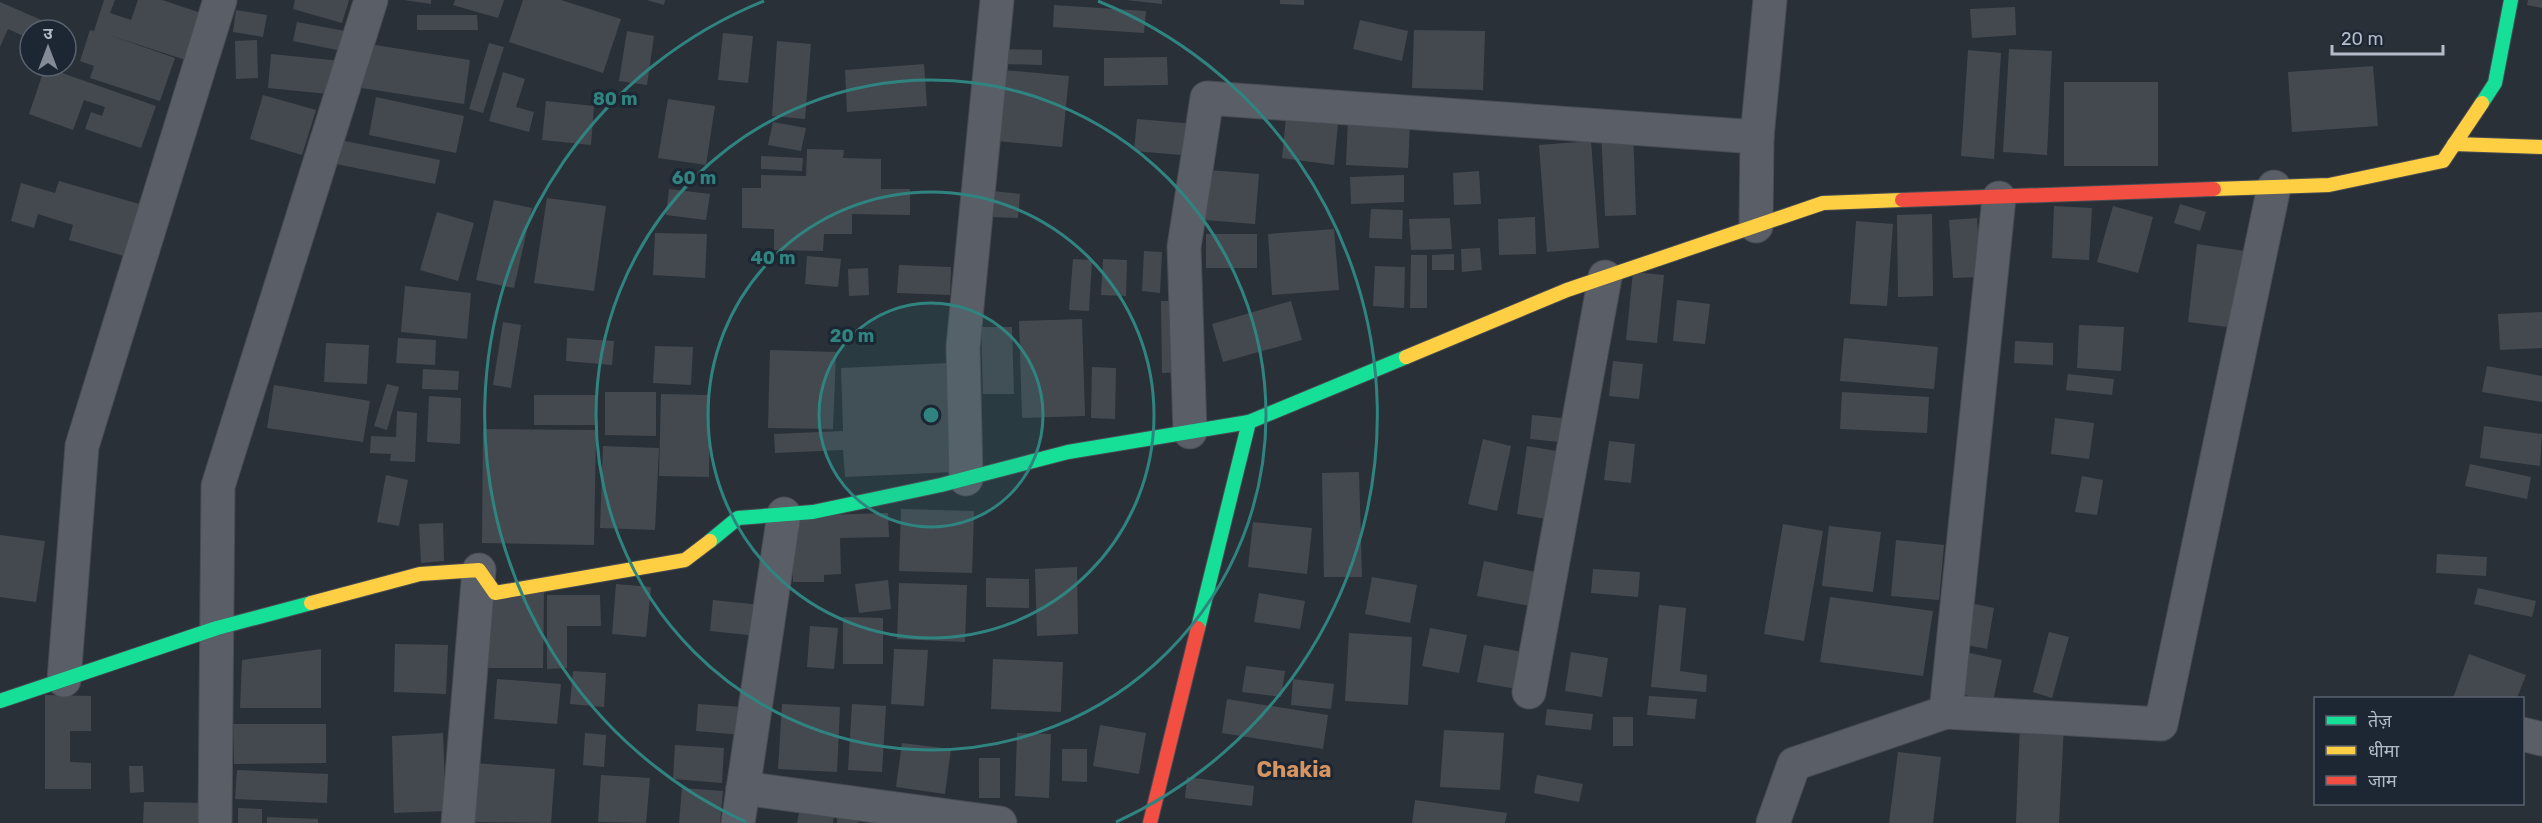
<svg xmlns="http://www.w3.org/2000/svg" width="2542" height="823" viewBox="0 0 2542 823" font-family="Rubik,'Noto Sans Devanagari',sans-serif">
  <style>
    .building { fill: #444950 }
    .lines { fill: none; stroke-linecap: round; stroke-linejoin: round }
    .street-casing { stroke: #484c53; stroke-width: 35 }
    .fast-casing { stroke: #484c53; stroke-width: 16 }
    .slow-casing { stroke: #484c53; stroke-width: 16 }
    .jam-casing { stroke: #484c53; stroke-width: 16 }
    .street { stroke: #5a5e66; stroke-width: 33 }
    .fast { stroke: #16e098; stroke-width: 14 }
    .slow { stroke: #ffcf43; stroke-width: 14 }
    .jam { stroke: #f24e42; stroke-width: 14 }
    .ring { fill: none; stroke: #308480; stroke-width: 3 }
    .labels { text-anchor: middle; stroke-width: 6; stroke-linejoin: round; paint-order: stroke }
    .district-label { font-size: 22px; font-weight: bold; fill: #d59563; stroke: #1d2633 }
    .centre { fill: #308480; stroke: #1d2633; stroke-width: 3 }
    .ring-label { font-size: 18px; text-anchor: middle; font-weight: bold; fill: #308480; stroke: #1d2633; stroke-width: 6; stroke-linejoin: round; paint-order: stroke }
  </style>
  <rect width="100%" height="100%" fill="#2a3038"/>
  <!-- building -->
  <g class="building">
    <polygon points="104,0 115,0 110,13 131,20 138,0 162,0 231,23 216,70 109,35 175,58 160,101 90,78 94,66 80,61 90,30 94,31"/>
    <polygon points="295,0 349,0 342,23 293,9"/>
    <polygon points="404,0 431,0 431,4"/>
    <polygon points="455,0 504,0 498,18 453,5"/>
    <polygon points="523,0 561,0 621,19 603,73 509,42"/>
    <polygon points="647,0 665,0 664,5"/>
    <polygon points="1126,0 1162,0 1162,4"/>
    <polygon points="1280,0 1304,0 1304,5 1280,4"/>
    <polygon points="2528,0 2542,0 2542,8 2527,5"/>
    <polygon points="0,2 46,22 42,30 30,30 30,39 8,29 0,47"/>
    <polygon points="1054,5 1146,11 1144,33 1053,27"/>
    <polygon points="2015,7 2016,35 1972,38 1970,9"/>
    <polygon points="236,10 267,15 263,37 233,32"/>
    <polygon points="417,15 477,15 478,30 417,30"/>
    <polygon points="1360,20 1408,31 1402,61 1353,49"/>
    <polygon points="297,22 345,31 342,51 293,41"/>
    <polygon points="1414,30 1485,31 1483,90 1412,88"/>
    <polygon points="627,31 654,36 647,85 619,81"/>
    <polygon points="723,33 753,36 748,83 718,80"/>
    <polygon points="257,40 258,78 236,79 235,41"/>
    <polygon points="777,41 811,44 805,119 772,116"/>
    <polygon points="489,43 504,47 483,113 469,109"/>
    <polygon points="369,44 470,60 464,104 362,88"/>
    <polygon points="1002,49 1042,50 1042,65 1001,64"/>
    <polygon points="2009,49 2052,51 2047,155 2003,152"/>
    <polygon points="1968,50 2001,53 1994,159 1961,156"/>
    <polygon points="271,54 341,61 338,95 268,88"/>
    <polygon points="1167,57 1168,85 1104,86 1104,58"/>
    <polygon points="924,64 927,106 847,112 845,70"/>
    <polygon points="2373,66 2378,126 2292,132 2288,72"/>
    <polygon points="45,67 156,106 141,148 85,129 91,112 102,116 105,107 84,100 73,130 29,114"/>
    <polygon points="1004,70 1069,76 1062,147 997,141"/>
    <polygon points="503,72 525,79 516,107 534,112 529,132 489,121"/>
    <rect x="2064" y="82" width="94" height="84"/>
    <polygon points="263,95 316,110 302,155 250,139"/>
    <polygon points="376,97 464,116 456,153 369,135"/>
    <polygon points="668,99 715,106 706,165 658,158"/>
    <polygon points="546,101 594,106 591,145 542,140"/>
    <polygon points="1286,117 1338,124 1334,165 1282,158"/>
    <polygon points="1137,119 1196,124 1194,156 1134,151"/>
    <polygon points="1348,119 1410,123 1408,168 1346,165"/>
    <polygon points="773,122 806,128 801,151 768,145"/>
    <polygon points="1633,128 1636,215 1605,216 1601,129"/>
    <polygon points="335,139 440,160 435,184 331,163"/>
    <polygon points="1591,141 1599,248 1547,252 1539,145"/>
    <polygon points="807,149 844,150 843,158 881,159 881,189 910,189 910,215 852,214 852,234 824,234 823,251 774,250 774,229 742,228 742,188 761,188 761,175 806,176"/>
    <polygon points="761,156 803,158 802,171 761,169"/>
    <polygon points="1209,170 1259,174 1255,224 1205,220"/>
    <polygon points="1479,171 1481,204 1454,205 1453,173"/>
    <polygon points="1404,175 1404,202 1351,204 1350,177"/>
    <polygon points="59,181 143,205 127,257 69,240 73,225 38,214 34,228 11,221 21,183 55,193"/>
    <polygon points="669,189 710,194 706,220 666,215"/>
    <polygon points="993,191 1020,194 1018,218 991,217"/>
    <polygon points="547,198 606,206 594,291 534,283"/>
    <polygon points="494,200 532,208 514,288 476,280"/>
    <polygon points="2180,204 2206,212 2200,231 2174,223"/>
    <polygon points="2054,206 2092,208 2089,260 2052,258"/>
    <polygon points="2113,206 2153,217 2138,273 2097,262"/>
    <polygon points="1371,209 1403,210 1402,239 1369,238"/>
    <polygon points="437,212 474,223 458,281 420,270"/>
    <polygon points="1932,214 1933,296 1898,297 1897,215"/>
    <polygon points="1535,217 1536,254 1499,255 1498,219"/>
    <polygon points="1450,218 1452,249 1411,250 1409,219"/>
    <polygon points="1977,218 1981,277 1953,278 1949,220"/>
    <polygon points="1856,221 1893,224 1887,306 1850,304"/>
    <polygon points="1334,229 1339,290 1272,295 1268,234"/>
    <polygon points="655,233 707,234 705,278 653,275"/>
    <rect x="1206" y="234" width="51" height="34"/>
    <polygon points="2197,244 2245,251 2235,328 2188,322"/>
    <polygon points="1480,248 1482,270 1462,272 1461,249"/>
    <polygon points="1144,251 1162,252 1160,293 1142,291"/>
    <polygon points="1454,254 1454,270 1432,270 1432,255"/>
    <polygon points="1411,255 1427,255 1427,308 1410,308"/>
    <polygon points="807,256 841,259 838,287 805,284"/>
    <polygon points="1073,259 1092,260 1089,311 1069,310"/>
    <polygon points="1103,259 1127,260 1126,296 1101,295"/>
    <polygon points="899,265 951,267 950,295 897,293"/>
    <polygon points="1375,266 1405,267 1404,308 1373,306"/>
    <polygon points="868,268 869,295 849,296 848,269"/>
    <polygon points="1633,272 1664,275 1657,343 1626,340"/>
    <polygon points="405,286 471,293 467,339 401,332"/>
    <polygon points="1677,300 1710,304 1705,344 1673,341"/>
    <polygon points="1161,301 1180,301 1181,372 1162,373"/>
    <polygon points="1291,301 1302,340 1223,362 1212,324"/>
    <polygon points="2542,312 2542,348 2500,350 2498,314"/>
    <polygon points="1082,319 1085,416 1022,418 1019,321"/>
    <polygon points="503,322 521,325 511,388 493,385"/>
    <polygon points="2079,325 2124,327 2121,371 2077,368"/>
    <polygon points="981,327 1012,327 1014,394 983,394"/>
    <polygon points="398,338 436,340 435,365 396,363"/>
    <polygon points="567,338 614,341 612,365 566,361"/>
    <polygon points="1844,338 1938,347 1934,389 1840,381"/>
    <polygon points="2015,341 2053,343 2053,365 2014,363"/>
    <polygon points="326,343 369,345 367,384 324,382"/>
    <polygon points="655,346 693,347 691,385 653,383"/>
    <polygon points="770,350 836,352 833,429 768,428"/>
    <polygon points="1613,361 1643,364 1639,399 1609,396"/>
    <polygon points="949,363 954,472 845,477 843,450 775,453 774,434 843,431 841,368"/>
    <polygon points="2487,366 2542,376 2542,402 2482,392"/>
    <polygon points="1092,367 1116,368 1115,419 1091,418"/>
    <polygon points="423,369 459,371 458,390 422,389"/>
    <polygon points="2068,374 2114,379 2112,395 2066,390"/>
    <polygon points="387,384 399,387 387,430 374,426"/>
    <polygon points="274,385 370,401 363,442 267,428"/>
    <polygon points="605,392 656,392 656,436 605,435"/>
    <polygon points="1842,392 1929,397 1927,433 1840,429"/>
    <polygon points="661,394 710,395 709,477 659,476"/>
    <rect x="534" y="395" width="62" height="30"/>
    <polygon points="429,396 461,398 460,444 427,442"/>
    <polygon points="397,411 417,413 415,462 390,461 391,454 370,453 371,436 396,437"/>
    <polygon points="1532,415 1562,418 1559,442 1530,439"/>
    <polygon points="2055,418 2094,423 2089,459 2051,454"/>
    <polygon points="2484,426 2542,434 2540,466 2480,458"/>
    <polygon points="483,429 596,430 594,545 482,543"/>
    <polygon points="1483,439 1511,446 1497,511 1468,504"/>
    <polygon points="1609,441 1635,444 1631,483 1604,480"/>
    <polygon points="603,446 659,448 655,530 600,528"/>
    <polygon points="1527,446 1562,452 1552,520 1517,514"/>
    <polygon points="2470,464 2531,477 2527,499 2465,486"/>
    <polygon points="1359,472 1362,577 1324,577 1322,473"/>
    <polygon points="386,475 408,480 399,526 377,522"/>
    <polygon points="2082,476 2103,480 2097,515 2075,512"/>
    <polygon points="901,509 974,511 972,573 899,571"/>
    <polygon points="888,513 889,537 840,538 841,574 824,575 824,582 793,582 791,516"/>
    <polygon points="1253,522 1312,528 1307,574 1248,567"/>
    <polygon points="443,523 444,561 421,563 419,524"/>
    <polygon points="1783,524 1823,531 1804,641 1764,634"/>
    <polygon points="1829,526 1881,532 1873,592 1822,586"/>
    <polygon points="0,535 45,541 36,602 0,597"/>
    <polygon points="1896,540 1944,545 1939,600 1891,596"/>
    <polygon points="2437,554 2487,557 2486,576 2436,573"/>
    <polygon points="1484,561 1536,572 1530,606 1477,596"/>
    <polygon points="1077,567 1078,634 1037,636 1035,569"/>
    <polygon points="1593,569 1640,572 1638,597 1591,593"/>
    <polygon points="1372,577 1417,585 1410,623 1365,614"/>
    <polygon points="986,578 1029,579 1029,608 986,607"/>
    <polygon points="888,580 891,609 859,613 855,584"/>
    <polygon points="899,583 967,585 965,642 897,639"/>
    <polygon points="616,584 651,587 646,637 612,634"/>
    <polygon points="2478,588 2536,601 2532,617 2474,604"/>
    <polygon points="544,589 543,668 482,668 482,603"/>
    <polygon points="1259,593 1305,601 1300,629 1254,622"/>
    <polygon points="547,595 600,595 601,626 567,626 567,668 547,669"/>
    <polygon points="1830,597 1933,611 1923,676 1820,662"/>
    <polygon points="713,600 761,605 758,636 710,631"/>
    <polygon points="1965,602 1994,608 1987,649 1957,643"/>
    <polygon points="1659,605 1686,608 1680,671 1707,675 1706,692 1651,687"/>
    <polygon points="843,617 883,618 883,664 843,664"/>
    <polygon points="810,626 838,628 834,669 807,667"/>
    <polygon points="1430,628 1467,635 1459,673 1422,666"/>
    <polygon points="2049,632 2069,637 2052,698 2033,692"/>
    <polygon points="1349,633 1412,637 1408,705 1345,701"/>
    <polygon points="395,644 448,645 446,694 394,692"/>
    <polygon points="1484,645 1529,653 1522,690 1477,682"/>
    <polygon points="321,649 321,708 240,708 242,660"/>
    <polygon points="894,649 928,650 924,706 891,704"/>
    <polygon points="1956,650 2002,660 1993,701 1947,691"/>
    <polygon points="1571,652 1608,658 1602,697 1565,691"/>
    <polygon points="2469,654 2526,675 2517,698 2453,698"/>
    <polygon points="993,659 1063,662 1061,712 991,709"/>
    <polygon points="1246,666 1285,671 1281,697 1242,692"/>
    <polygon points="573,671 606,673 604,707 570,704"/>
    <polygon points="497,679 561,684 557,724 494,719"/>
    <polygon points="1293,679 1334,684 1331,709 1291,705"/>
    <polygon points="45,695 91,696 91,731 70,731 70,762 91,763 91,789 45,789"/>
    <polygon points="1649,696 1697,699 1695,719 1647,715"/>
    <polygon points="1227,699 1328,715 1323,749 1222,733"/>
    <polygon points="698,704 743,707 742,735 696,731"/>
    <polygon points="782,704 840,707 837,772 778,769"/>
    <polygon points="852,704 886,706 882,772 848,770"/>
    <polygon points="1547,709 1593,714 1591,730 1545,725"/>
    <rect x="1613" y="717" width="20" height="29"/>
    <polygon points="2020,723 2064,725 2059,823 2016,823"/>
    <polygon points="233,724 326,724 326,763 234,764"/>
    <polygon points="1100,725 1146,733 1139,774 1093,766"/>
    <polygon points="1444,730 1504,733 1500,790 1440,787"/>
    <polygon points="443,733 446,811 394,813 392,736"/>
    <polygon points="585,733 606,735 604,767 583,765"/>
    <polygon points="1017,733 1051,734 1049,798 1015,796"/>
    <polygon points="902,743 951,749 945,794 896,787"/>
    <polygon points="675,745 724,748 722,783 673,779"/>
    <polygon points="1062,749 1087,749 1087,782 1062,781"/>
    <polygon points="1898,752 1941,757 1933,823 1889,823"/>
    <rect x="979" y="758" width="21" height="40"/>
    <polygon points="474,763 555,769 551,823 469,822"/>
    <polygon points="129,766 143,766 144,792 130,793"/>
    <polygon points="237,770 328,774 327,803 235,799"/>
    <polygon points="601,775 650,778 646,823 598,822"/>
    <polygon points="1537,775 1583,784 1579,802 1534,793"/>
    <polygon points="1187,777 1254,786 1252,806 1185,798"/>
    <polygon points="682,788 723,791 720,823 679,823"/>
    <polygon points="1415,800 1507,813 1505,823 1412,823"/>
    <polygon points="144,802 211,803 211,823 143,823"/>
    <polygon points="238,808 262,809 262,823 238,823"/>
    <polygon points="800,808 834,814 833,823 797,823"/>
    <polygon points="838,815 859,818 858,823 837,823"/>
    <polygon points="267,817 318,819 318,823 267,823"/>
  </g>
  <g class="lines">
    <!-- street casing -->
    <g class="street-casing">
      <g id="street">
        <polyline points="1999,198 1946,712 2161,724 2274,187"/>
        <polyline points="1756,226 1757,137 1770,0"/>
        <polyline points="1190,432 1184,247 1207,98 1757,137"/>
        <polyline points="966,479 963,347 997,0"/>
        <polyline points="64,680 82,446 220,0"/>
        <polyline points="1529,692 1605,277"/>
        <polyline points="2522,734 2542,739"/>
        <polyline points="743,788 1000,823"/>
        <polyline points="215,823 218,486 371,0"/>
        <polyline points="458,823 479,570"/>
        <polyline points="738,823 784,514"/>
        <polyline points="1773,823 1794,764 1946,712"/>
      </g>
    </g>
    <!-- fast casing -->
    <g class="fast-casing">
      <g id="fast">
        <polyline points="2482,103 2495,83 2511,0"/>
        <polyline points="710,541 738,518 813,512 941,485 1068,452 1249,422"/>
        <polyline points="1198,628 1249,422 1406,357"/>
        <polyline points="0,701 217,628 311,603"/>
      </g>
    </g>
    <!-- slow casing -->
    <g class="slow-casing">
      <g id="slow">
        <polyline points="2454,144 2542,147"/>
        <polyline points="2214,189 2329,185 2443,161 2482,103"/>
        <polyline points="1406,357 1567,290 1823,203 1902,200"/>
        <polyline points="311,603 420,574 479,570 495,593 685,560 710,541"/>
      </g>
    </g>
    <!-- jam casing -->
    <g class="jam-casing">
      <g id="jam">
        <polyline points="1902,200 2214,189"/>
        <polyline points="1150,823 1198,628"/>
      </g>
    </g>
    <!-- street -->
    <use href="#street" class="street"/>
    <!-- fast -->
    <use href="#fast" class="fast"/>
    <!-- slow -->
    <use href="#slow" class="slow"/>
    <!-- jam -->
    <use href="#jam" class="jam"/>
  </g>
  <!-- distance rings -->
  <circle cx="931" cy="415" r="112" fill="#308480" fill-opacity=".12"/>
  <g class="ring">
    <circle cx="931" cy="415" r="112"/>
    <circle cx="931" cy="415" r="223"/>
    <circle cx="931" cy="415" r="335"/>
    <path d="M746 822A447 447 0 0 1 764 1M1098 1A447 447 0 0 1 1116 822"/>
  </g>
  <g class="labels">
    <!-- district labels -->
    <g class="district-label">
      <text x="1294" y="777">Chakia</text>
    </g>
  </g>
  <circle cx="931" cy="415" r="9" class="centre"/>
  <g class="ring-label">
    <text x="615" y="105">80 m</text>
    <text x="694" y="184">60 m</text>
    <text x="773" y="264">40 m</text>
    <text x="852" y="342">20 m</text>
  </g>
  <!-- legend -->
  <rect x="2314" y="697" width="210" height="108" fill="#1d2633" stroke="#59626f" stroke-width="1.5"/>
  <rect x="2326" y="716" width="30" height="9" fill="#16e098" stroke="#59626f" stroke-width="1.5"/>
  <text x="2368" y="727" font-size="18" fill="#b4bcc9">तेज़</text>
  <rect x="2326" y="746" width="30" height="9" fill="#ffcf43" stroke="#59626f" stroke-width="1.5"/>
  <text x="2368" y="757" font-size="18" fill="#b4bcc9">धीमा</text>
  <rect x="2326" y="776" width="30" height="9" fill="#f24e42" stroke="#59626f" stroke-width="1.5"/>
  <text x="2368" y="787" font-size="18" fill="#b4bcc9">जाम</text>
  <!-- north arrow -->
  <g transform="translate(48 48)"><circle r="28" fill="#1d2633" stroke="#59626f" stroke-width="1.5"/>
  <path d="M0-4.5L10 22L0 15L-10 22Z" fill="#848b96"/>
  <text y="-9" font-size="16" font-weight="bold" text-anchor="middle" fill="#b4bcc9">उ</text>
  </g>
  <!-- scale -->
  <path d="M2332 45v9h111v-9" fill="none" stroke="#b4bcc9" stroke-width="3"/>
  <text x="2341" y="45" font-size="18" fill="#b4bcc9" stroke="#1d2633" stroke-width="4.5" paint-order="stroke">20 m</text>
</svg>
